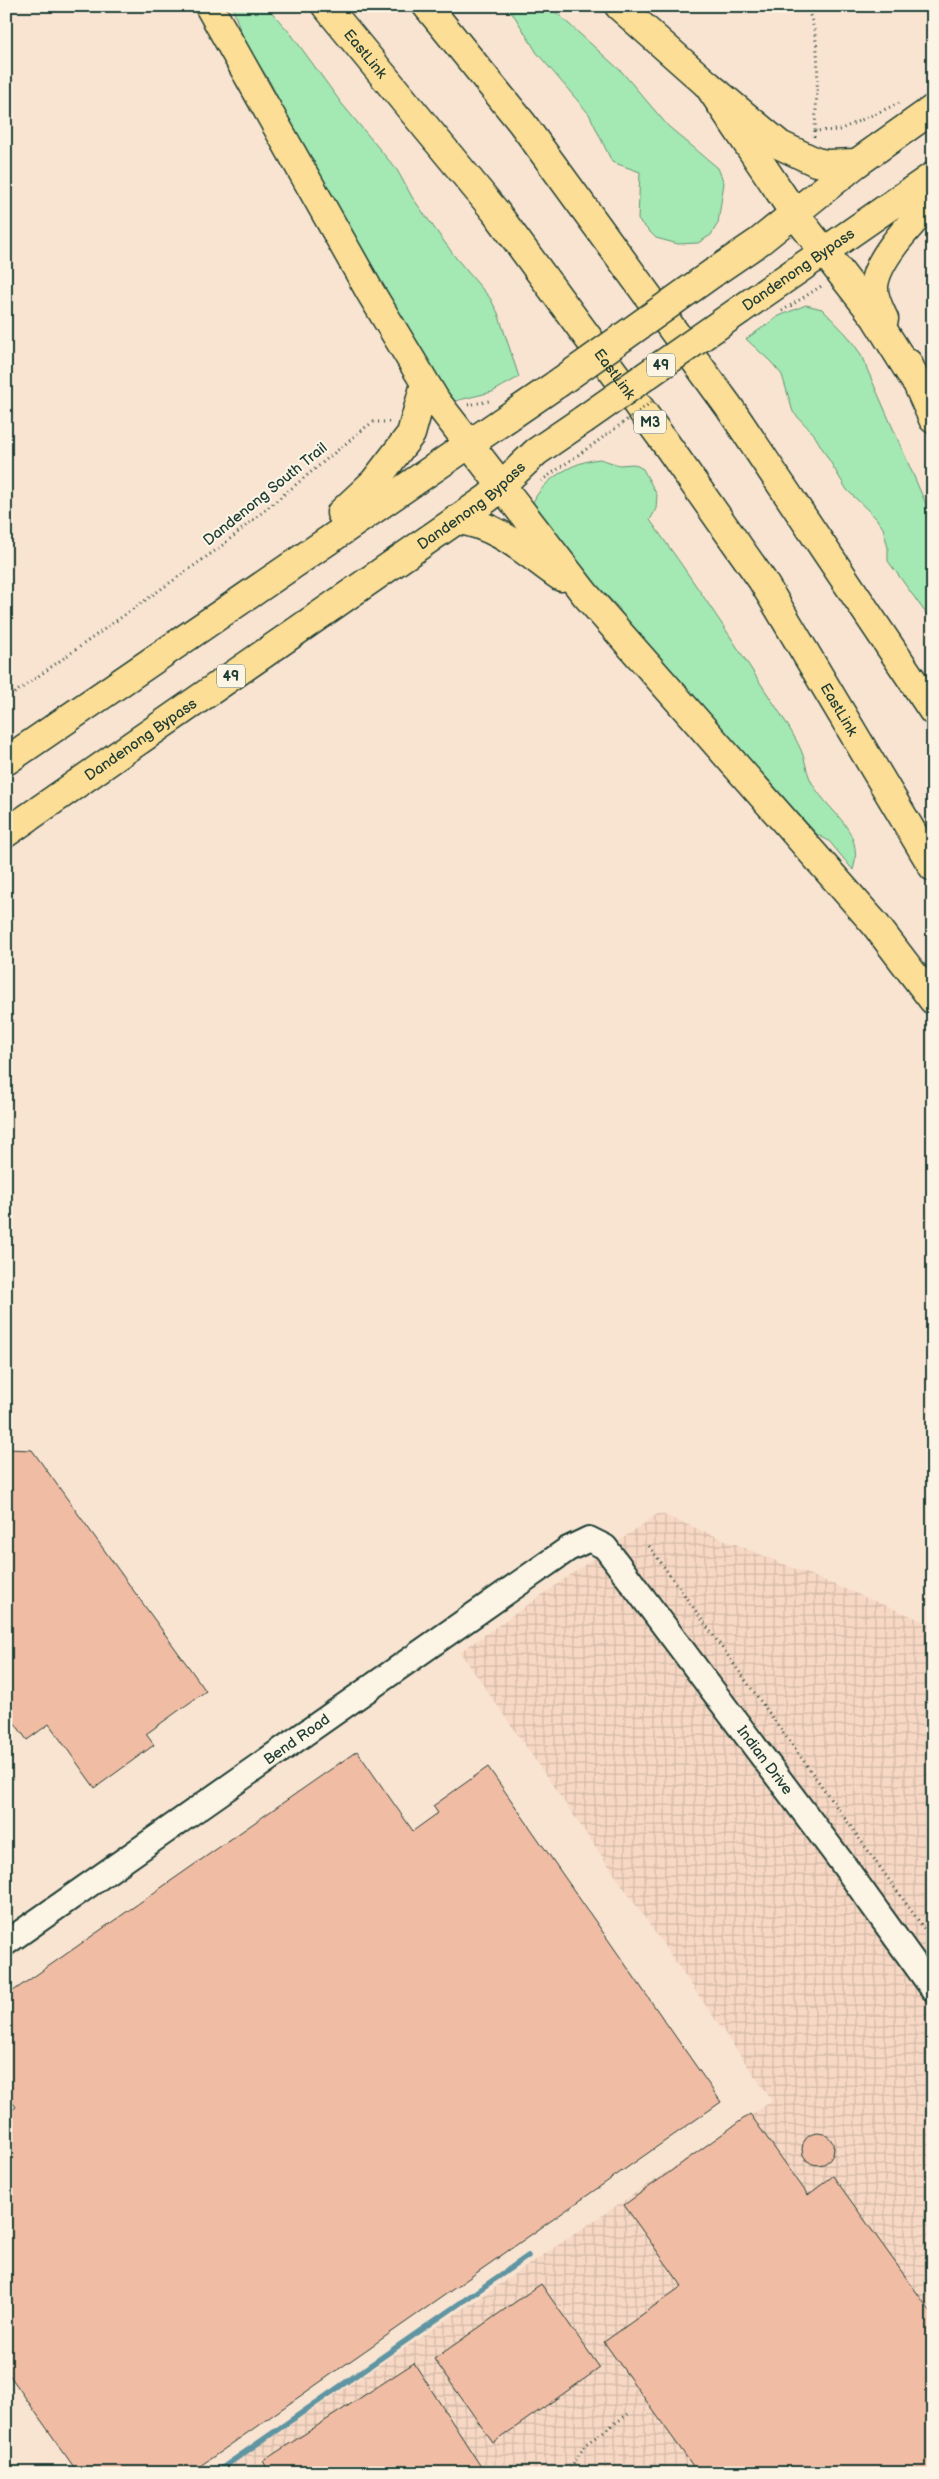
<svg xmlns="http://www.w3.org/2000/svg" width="939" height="2479" viewBox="0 0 939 2479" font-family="'Balsamiq Sans',sans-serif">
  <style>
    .industrial { fill: url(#industrial-grid) }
    .green { fill: #a4e8b3; stroke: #629274 }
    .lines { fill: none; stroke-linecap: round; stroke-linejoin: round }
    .stream { stroke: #5f95a2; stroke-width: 5.5 }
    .building { fill: #f1bca4; stroke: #1f3d34 }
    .minor-casing { stroke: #1f3d34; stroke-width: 28 }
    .highway-casing { stroke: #1f3d34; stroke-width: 31 }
    .path { stroke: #1f3d34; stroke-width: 3; stroke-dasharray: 1 4; stroke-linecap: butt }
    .minor { stroke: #fcf5e5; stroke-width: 24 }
    .highway { stroke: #fcde96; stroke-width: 28 }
    .highway-bridge-casing { stroke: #1f3d34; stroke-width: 31; stroke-linecap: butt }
    .path-bridge { stroke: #1f3d34; stroke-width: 3; stroke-dasharray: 1 4; stroke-linecap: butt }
    .highway-bridge { stroke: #fcde96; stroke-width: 28 }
    .labels { text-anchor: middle; stroke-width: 4; stroke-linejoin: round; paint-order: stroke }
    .shield { fill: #fcf5e5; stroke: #617469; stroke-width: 1 }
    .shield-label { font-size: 14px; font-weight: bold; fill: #1f3d34 }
    .street-label { font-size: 15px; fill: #1f3d34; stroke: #fcf5e5 }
  </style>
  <defs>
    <pattern id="industrial-grid" width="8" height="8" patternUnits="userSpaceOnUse" patternTransform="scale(1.25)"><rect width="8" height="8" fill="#f7d8c4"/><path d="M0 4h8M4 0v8" fill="none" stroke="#d3baa9"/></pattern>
  </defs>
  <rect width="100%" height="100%" fill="#f9e4d2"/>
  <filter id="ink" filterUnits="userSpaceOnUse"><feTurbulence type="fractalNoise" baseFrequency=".02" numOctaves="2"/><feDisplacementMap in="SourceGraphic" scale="10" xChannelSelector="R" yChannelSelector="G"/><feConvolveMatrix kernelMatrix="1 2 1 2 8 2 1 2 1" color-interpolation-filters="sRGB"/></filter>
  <g filter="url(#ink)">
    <!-- industrial -->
    <polygon class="industrial" points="659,1513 933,1625 933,2473 219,2473 772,2101 460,1652"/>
    <!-- green -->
    <g class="green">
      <polygon points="232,6 266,6 291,34 342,104 397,170 412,197 456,258 490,298 498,313 519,377 492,392 455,401 445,394 322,182 314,162 297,137 270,82 244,41"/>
      <polygon points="505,6 549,6 622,72 668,126 718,168 724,183 718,223 711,235 698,243 678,244 656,238 638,220 640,172 612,162 589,114 537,53 515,17"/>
      <polygon points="806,305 822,309 847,335 860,353 926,504 933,523 933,623 888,561 888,548 883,528 875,517 847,490 813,433 793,412 782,375 771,362 746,339 779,316"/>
      <path d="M600,459L619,465L634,464L643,469L657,495L656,509L650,520C688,573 724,626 759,681C773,703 790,726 801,750C805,759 806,769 810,779C825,811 866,828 853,870L829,841L818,835L635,641L619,608L581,569L531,508C538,482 573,461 600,459Z"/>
    </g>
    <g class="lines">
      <!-- stream -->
      <polyline class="stream" points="215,2473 528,2256"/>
    </g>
    <!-- building -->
    <g class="building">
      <polygon points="6,1449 32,1450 206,1691 146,1734 154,1745 95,1788 49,1724 27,1740 6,1711"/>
      <polygon points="357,1751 413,1831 438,1813 433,1806 488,1767 721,2102 190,2473 78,2473 6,2370 6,2114 16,2107 6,2093 6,1996"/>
      <polygon points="750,2114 808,2195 833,2176 933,2315 933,2473 698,2473 604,2342 682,2286 624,2205"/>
      <circle cx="818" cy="2149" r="16"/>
      <polygon points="541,2284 600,2368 493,2443 434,2359"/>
      <polygon points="414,2363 485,2473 270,2473 263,2461"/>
    </g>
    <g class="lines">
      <!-- minor casing -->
      <g class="minor-casing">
        <g id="minor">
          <path id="s1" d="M6,1943L568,1549L589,1539L605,1547L840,1860L933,1989"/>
        </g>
      </g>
      <!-- highway casing -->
      <g class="highway-casing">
        <g id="highway">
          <polyline points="209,6 369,290 436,401 585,594 875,924 933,1000"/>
          <path id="s2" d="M326,6L495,211L667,445L762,580L933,867"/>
          <polyline points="427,6 522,123 729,407 933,711"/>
          <polyline points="619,6 708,85 780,145 816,162 827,164 857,163"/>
          <polyline points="708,85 794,213 875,317 914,379"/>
          <polyline points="713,273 760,241 857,163 933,109"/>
          <path id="s3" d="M740,310L933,176"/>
          <path d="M884,319C879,308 873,298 874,286C877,257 914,221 933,200"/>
          <polyline points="908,363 933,419"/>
          <polyline points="341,513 374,482 411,434 425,384"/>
          <path d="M456,520C496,523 529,555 561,577"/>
          <polyline points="6,761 557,384"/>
          <path id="s4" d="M6,833L488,498L536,452L583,420"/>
        </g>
      </g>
      <!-- path -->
      <g class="path">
        <path d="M806,6C824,43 816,91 815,131"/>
        <polyline points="814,137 815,131 839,130 899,103"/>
        <polyline points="782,311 823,285"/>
        <polyline points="468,405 489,401"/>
        <polyline points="541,481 598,441"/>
        <polyline points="6,699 219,548 367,426 374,422 391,422"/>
        <polyline points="649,1546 933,1941"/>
        <polyline points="568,2473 586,2444 628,2414"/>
      </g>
      <!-- minor -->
      <use href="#minor" class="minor"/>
      <!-- highway -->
      <use href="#highway" class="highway"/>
      <!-- highway-bridge casing -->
      <g class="highway-bridge-casing">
        <g id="highway-bridge">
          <polyline points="557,384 713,273"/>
          <polyline points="583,420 740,310"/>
        </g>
      </g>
      <!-- path-bridge -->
      <polyline class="path-bridge" points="598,441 653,401"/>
      <!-- highway-bridge -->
      <use href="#highway-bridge" class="highway-bridge"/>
    </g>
  </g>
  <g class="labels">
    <!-- shield labels -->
    <g class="shield">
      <rect x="647" y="353.5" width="28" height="23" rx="4"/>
      <rect x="634" y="410.5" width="32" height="23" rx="4"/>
      <rect x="217" y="664.5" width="28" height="23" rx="4"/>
    </g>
    <g class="shield-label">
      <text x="661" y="370">49</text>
      <text x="650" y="427">M3</text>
      <text x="231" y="681">49</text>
    </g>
    <!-- street labels -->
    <g class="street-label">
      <text dy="5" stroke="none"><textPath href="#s2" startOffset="62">EastLink</textPath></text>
      <text dy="5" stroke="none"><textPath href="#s3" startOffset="71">Dandenong Bypass</textPath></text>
      <text dy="5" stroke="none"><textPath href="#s2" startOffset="468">EastLink</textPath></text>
      <text transform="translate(265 494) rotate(-39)" y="5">Dandenong South Trail</text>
      <text dy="5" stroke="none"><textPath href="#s4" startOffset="569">Dandenong Bypass</textPath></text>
      <text dy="5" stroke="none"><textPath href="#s2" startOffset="872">EastLink</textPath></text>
      <text dy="5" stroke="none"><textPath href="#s4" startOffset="164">Dandenong Bypass</textPath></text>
      <text dy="5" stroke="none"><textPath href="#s1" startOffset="355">Bend Road</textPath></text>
      <text dy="5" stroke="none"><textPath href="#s1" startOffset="994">Indian Drive</textPath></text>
    </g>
  </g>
  <!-- margin -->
  <rect width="939" height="2479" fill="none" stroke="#fcf5e5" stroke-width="25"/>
  <rect x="12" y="12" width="914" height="2454" fill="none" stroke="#1f3d34" stroke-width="2" filter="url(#ink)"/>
</svg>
